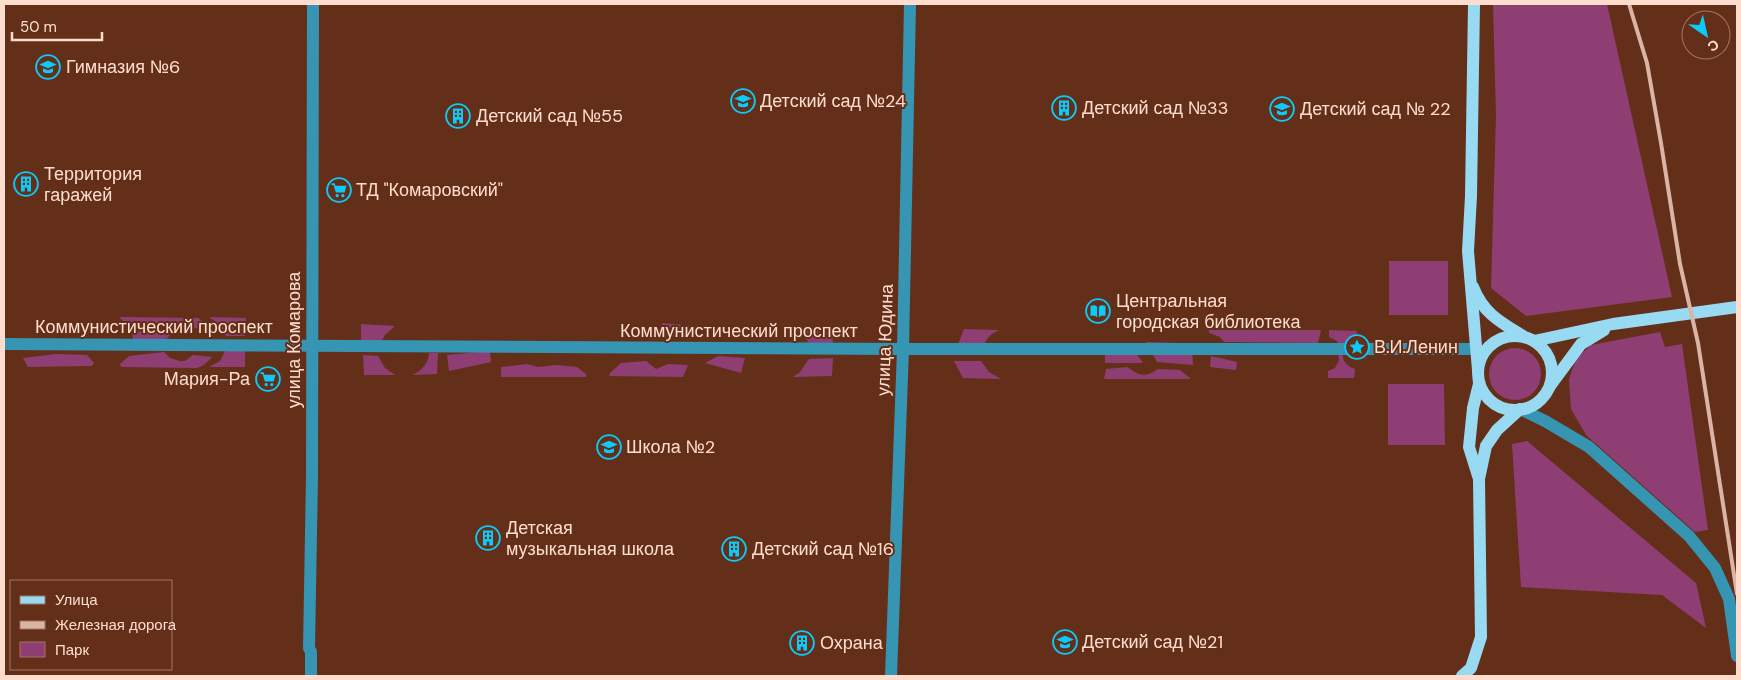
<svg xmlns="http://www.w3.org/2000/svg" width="1741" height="680" viewBox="0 0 1741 680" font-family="'DM Sans',sans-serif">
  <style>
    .green { fill: #8f3e73 }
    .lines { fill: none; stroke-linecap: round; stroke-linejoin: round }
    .minor { stroke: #3595b3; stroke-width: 12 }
    .major { stroke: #98daf2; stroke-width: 12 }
    .rail { stroke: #dab4a4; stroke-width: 4 }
    .labels { text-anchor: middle; stroke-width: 4; stroke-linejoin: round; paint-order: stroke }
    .poi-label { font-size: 18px; fill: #feddcf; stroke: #642f19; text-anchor: start }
    .street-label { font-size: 18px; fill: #feddcf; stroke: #642f19 }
  </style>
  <rect width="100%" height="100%" fill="#642f19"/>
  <!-- green -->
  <g class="green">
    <polygon points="1493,4 1607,4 1672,297 1526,316 1491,288 1496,115"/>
    <rect x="1389" y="261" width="59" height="54"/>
    <path d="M119,317L198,318L211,327L215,332C187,326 156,318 128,326Z"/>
    <polygon points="209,317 246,318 245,336 226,336 219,324"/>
    <polygon points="662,323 692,326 689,338 664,335"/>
    <polygon points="361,324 395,326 385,335 379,345 361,344"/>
    <polygon points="832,328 833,346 810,346 807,340 795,329"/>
    <path d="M964,329L999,330C991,334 986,338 984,346L957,347Z"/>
    <polygon points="152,330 172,332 164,343 133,339 132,332"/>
    <polygon points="1209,330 1321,330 1318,343 1224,342 1220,337 1209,333"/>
    <path d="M1329,330L1357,331L1356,339C1340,345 1337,363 1355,369L1354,378H1328V371L1335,368L1339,360L1337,341L1329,337Z"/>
    <polygon points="1660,332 1665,347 1682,344 1708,530 1695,532 1586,435 1571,409 1569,379 1576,359 1591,345"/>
    <polygon points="1146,342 1177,343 1192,347 1193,365 1157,362"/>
    <polygon points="1131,346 1143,363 1105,363 1105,351"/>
    <polygon points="227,347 245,347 245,367 209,367 220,361"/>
    <circle cx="1515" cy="374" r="26"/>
    <polygon points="490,351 491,362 449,371 447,355"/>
    <polygon points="164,352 170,358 180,361 185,361 193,355 212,357 204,365 197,368 121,367 120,364 129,356"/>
    <path d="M429,353H438L437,374L413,375C422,370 428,364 429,353Z"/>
    <polygon points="56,354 87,355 94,363 92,366 28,367 23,358"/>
    <polygon points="363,355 378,356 385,368 395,375 364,375"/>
    <polygon points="718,356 745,358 741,373 705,363"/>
    <polygon points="1211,356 1237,362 1236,370 1210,367"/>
    <polygon points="833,358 832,376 793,377 800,372 809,359"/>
    <polygon points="646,361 656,369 668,364 688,365 683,377 609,376 610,373 621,363"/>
    <polygon points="954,361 981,361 989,372 1001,379 963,378"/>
    <polygon points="527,364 538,367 557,365 577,367 586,374 586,377 501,377 501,367"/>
    <path d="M1127,367C1140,376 1145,378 1158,369L1180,370L1191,379H1104L1106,369Z"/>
    <polygon points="1388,384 1444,384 1445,445 1388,445"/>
    <polygon points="1527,441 1696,583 1706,628 1662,595 1521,587 1512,444"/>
  </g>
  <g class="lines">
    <!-- minor -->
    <g class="minor">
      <polyline points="4,344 903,349 1475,349"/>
      <polyline points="1520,409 1545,421 1589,447 1689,536 1715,568 1729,599 1737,656"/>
      <polyline points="311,676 311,652 309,648 312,476 313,4"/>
      <polyline points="891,676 903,349 910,4"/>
    </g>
    <!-- major -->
    <g class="major">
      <polyline points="1474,4 1471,196 1468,251 1478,370"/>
      <path d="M1473,287C1483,313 1500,322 1523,336"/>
      <circle cx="1515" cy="373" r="37"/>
      <polyline points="1534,341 1613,324 1737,307"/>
      <polyline points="1479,384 1473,408 1469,447 1479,479"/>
      <polyline points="1550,386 1581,344 1604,330"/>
      <polyline points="1462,676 1471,668 1481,637 1479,479 1486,446 1497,430 1520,409"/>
    </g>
    <!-- rail -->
    <polyline class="rail" points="1629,4 1647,63 1661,143 1680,264 1698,343 1737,594"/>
  </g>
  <!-- icons -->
  <defs>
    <g id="school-ring" transform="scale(1.25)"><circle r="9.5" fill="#642f19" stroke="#0ccafa" stroke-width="1.5"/><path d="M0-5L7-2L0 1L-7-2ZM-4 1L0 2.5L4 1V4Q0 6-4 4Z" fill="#0ccafa"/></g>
    <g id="building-ring" transform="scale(1.25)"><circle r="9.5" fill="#642f19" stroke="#0ccafa" stroke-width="1.5"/><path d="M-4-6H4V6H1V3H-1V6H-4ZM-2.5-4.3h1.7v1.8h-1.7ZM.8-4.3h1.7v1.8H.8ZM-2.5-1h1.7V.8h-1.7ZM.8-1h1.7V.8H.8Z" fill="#0ccafa"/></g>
    <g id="supermarket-ring" transform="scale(1.25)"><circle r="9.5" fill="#642f19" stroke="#0ccafa" stroke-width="1.5"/><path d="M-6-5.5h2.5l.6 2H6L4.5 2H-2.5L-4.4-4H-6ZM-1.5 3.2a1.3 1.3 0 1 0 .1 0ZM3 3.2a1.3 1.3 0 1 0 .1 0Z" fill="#0ccafa"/></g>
    <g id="library-ring" transform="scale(1.25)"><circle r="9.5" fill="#642f19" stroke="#0ccafa" stroke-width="1.5"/><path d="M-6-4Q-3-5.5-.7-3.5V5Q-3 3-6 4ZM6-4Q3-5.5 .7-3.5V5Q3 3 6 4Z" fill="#0ccafa"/></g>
    <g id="sight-ring" transform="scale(1.25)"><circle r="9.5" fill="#642f19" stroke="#0ccafa" stroke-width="1.5"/><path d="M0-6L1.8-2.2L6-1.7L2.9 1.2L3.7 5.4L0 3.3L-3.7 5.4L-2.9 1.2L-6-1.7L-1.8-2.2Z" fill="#0ccafa"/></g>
  </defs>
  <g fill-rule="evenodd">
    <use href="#school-ring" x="48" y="67"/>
    <use href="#school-ring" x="743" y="101"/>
    <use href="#building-ring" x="1064" y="108"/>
    <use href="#school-ring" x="1282" y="109"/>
    <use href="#building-ring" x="458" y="116"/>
    <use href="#building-ring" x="26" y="184"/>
    <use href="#supermarket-ring" x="339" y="190"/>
    <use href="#library-ring" x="1098" y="311"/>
    <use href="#sight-ring" x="1357" y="347"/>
    <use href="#supermarket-ring" x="268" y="379"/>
    <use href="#school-ring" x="609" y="447"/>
    <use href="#building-ring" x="488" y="538"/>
    <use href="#building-ring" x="734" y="549"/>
    <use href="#school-ring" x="1065" y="642"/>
    <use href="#building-ring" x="802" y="643"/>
  </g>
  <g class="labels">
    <!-- poi labels -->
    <g class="poi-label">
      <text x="66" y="73">Гимназия №6</text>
      <text x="760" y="107">Детский сад №24</text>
      <text x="1082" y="114">Детский сад №33</text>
      <text x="1300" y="115">Детский сад № 22</text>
      <text x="476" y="122">Детский сад №55</text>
      <text x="44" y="180">Территория<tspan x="44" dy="21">гаражей</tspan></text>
      <text x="356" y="196">ТД "Комаровский"</text>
      <text x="1116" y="307">Центральная<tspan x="1116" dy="21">городская библиотека</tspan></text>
      <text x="1374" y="353">В.И.Ленин</text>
      <text x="250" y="385" text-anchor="end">Мария-Ра</text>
      <text x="626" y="453">Школа №2</text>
      <text x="506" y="534">Детская<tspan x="506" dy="21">музыкальная школа</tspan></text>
      <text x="752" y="555">Детский сад №16</text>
      <text x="1082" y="648">Детский сад №21</text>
      <text x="820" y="649">Охрана</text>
    </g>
    <!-- street labels -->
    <g class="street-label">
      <text x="154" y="333">Коммунистический проспект</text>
      <text x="739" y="337">Коммунистический проспект</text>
      <text transform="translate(294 340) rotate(-90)" y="6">улица Комарова</text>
      <text transform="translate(885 340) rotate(-88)" y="6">улица Юдина</text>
    </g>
  </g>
  <!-- border -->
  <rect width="1741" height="680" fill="none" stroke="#feddcf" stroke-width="10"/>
  <!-- legend -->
  <rect x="10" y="580" width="162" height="90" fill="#642f19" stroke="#a27562"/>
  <rect x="20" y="596" width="25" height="8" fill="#98daf2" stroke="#a27562"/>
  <text x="55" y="605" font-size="15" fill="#feddcf">Улица</text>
  <rect x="20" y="621" width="25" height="8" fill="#dab4a4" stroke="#a27562"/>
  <text x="55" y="630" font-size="15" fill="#feddcf">Железная дорога</text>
  <rect x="20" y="642" width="25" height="15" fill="#8f3e73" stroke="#a27562"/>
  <text x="55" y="655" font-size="15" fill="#feddcf">Парк</text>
  <!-- north arrow -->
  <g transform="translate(1706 35) rotate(146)"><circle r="24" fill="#642f19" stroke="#a27562"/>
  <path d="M0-4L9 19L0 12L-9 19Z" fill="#0ccafa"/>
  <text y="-8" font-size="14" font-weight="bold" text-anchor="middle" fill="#feddcf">С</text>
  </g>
  <!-- scale -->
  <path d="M12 32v8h90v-8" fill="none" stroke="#feddcf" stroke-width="2.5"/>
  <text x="20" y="32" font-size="15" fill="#feddcf" stroke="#642f19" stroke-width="4" paint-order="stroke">50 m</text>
</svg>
